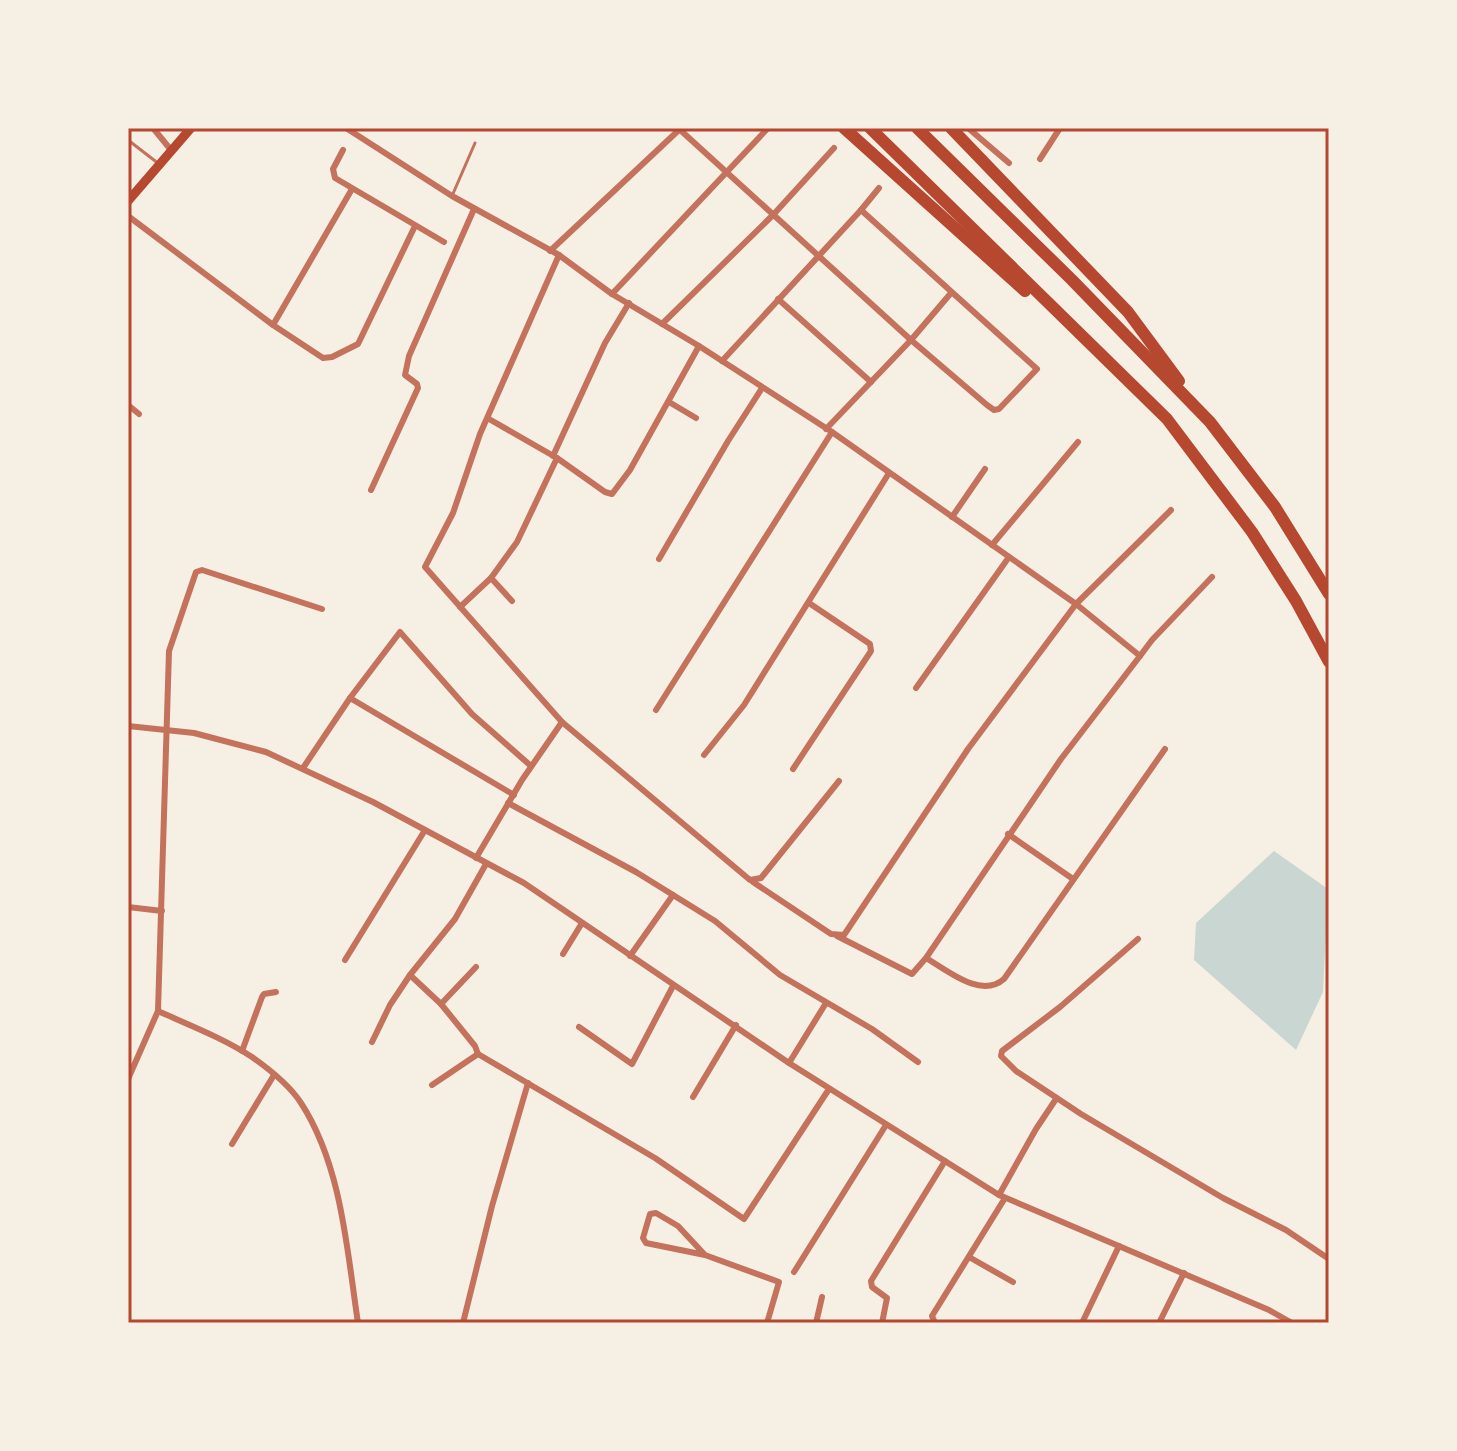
<svg xmlns="http://www.w3.org/2000/svg" width="1457" height="1451" viewBox="0 0 1457 1451" font-family="'Source Sans 3',sans-serif">
  <style>
    .water { fill: #c9d6d2 }
    .lines { fill: none; stroke-linecap: round; stroke-linejoin: round }
    .service { stroke: #c5725c; stroke-width: 3 }
    .minor { stroke: #c5725c; stroke-width: 6 }
    .secondary { stroke: #b5482f; stroke-width: 9 }
    .motorway { stroke: #b5482f; stroke-width: 12 }
    .neatline { fill: none; stroke: #b5482f; stroke-width: 3 }
  </style>
  <rect width="100%" height="100%" fill="#f6efe4"/>
  <!-- water -->
  <polygon class="water" points="1274,851 1328,889 1323,992 1296,1050 1194,960 1196,923"/>
  <g class="lines">
    <!-- service -->
    <g class="service">
      <polyline points="128,140 159,164"/>
      <polyline points="452,196 475,143"/>
    </g>
    <!-- minor -->
    <g class="minor">
      <polyline points="153,128 171,150"/>
      <polyline points="346,128 452,196 559,255 612,294 699,346 832,432 1076,604 1171,510"/>
      <polyline points="678,128 911,340 826,429"/>
      <polyline points="968,128 1009,163"/>
      <polyline points="343,150 333,169 335,178 444,242"/>
      <polyline points="1040,159 1060,128"/>
      <polyline points="861,210 879,188"/>
      <polyline points="128,216 273,325 323,358 332,357 358,344 415,226"/>
      <polyline points="550,251 681,128"/>
      <polyline points="559,255 480,434 453,513 425,567 562,722 750,880 761,878 839,781"/>
      <polyline points="612,294 768,128"/>
      <polyline points="778,299 871,382"/>
      <polyline points="662,324 773,215 834,148"/>
      <polyline points="273,325 352,189"/>
      <polyline points="722,361 861,210 1037,369 999,409 994,410 987,405 911,340 951,293"/>
      <polyline points="669,402 696,418"/>
      <polyline points="128,405 139,414"/>
      <polyline points="489,419 557,458 605,492 612,494 630,470 699,346"/>
      <polyline points="553,456 605,343 629,303"/>
      <polyline points="371,490 418,388 417,384 405,375 409,356 474,209"/>
      <polyline points="952,517 985,469"/>
      <polyline points="992,545 1078,442"/>
      <polyline points="659,559 728,441 762,388"/>
      <polyline points="491,578 517,542 557,458"/>
      <polyline points="460,607 491,578 512,601"/>
      <polyline points="916,688 1009,557"/>
      <polyline points="350,698 514,795"/>
      <polyline points="656,710 832,432"/>
      <polyline points="128,726 194,733 266,752 373,802 524,883 789,1063 999,1195 1269,1310 1292,1323"/>
      <polyline points="704,755 744,705 889,473"/>
      <polyline points="303,768 350,698 400,632 472,714 531,766"/>
      <polyline points="793,769 871,651 870,644 809,603"/>
      <polyline points="508,803 636,872 715,921 780,975 872,1029 918,1062"/>
      <polyline points="1008,834 1073,879"/>
      <polyline points="476,858 522,780 562,722"/>
      <polyline points="753,882 831,934 844,935 968,749 1076,604 1140,656 1152,640 1212,577"/>
      <polyline points="128,907 162,911"/>
      <polyline points="837,936 912,974 926,958 1061,759 1140,656"/>
      <polyline points="1138,939 1060,1007 1002,1051 1001,1056 1016,1071 1081,1114 1223,1198 1286,1230 1329,1259"/>
      <polyline points="563,954 582,923"/>
      <polyline points="630,956 673,895"/>
      <path d="M926,958C948,971 981,999 1004,979L1165,749"/>
      <polyline points="345,960 425,830"/>
      <polyline points="410,975 441,1004 475,1046 478,1054 655,1158 744,1219 829,1089"/>
      <polyline points="441,1004 476,967"/>
      <path d="M158,1011C189,1025 223,1038 252,1057C269,1069 290,1086 301,1103C342,1166 347,1251 358,1323"/>
      <polyline points="579,1027 632,1064 673,986"/>
      <polyline points="372,1042 390,1005 410,975 455,919 486,864"/>
      <polyline points="242,1051 262,997 264,994 276,992"/>
      <polyline points="789,1063 826,1003"/>
      <polyline points="128,1079 158,1011 169,651 196,572 202,570 322,609"/>
      <polyline points="432,1085 478,1054"/>
      <polyline points="693,1097 736,1025"/>
      <polyline points="232,1144 274,1075"/>
      <polyline points="999,1195 1036,1129 1056,1099"/>
      <polyline points="705,1255 646,1243 643,1238 650,1214 656,1213 678,1226 705,1255 779,1282 767,1323"/>
      <polyline points="969,1257 1013,1282"/>
      <polyline points="794,1272 886,1125"/>
      <polyline points="463,1323 492,1206 528,1083"/>
      <polyline points="816,1323 822,1297"/>
      <polyline points="882,1323 887,1298 872,1287 871,1281 945,1161"/>
      <polyline points="935,1323 932,1316 1005,1198"/>
      <polyline points="1082,1323 1119,1246"/>
      <polyline points="1159,1323 1184,1273"/>
    </g>
    <!-- secondary -->
    <polyline class="secondary" points="128,201 191,128"/>
    <!-- motorway -->
    <g class="motorway">
      <polyline points="844,128 1025,291"/>
      <polyline points="870,128 1167,419 1252,532 1296,601 1329,662"/>
      <polyline points="917,128 1072,280 1210,422 1275,507 1329,594"/>
      <polyline points="951,128 1128,312 1179,381"/>
    </g>
  </g>
  <!-- border -->
  <rect width="1457" height="1451" fill="none" stroke="#f6efe4" stroke-width="260"/>
  <rect x="130" y="130" width="1197" height="1191" class="neatline"/>
</svg>
